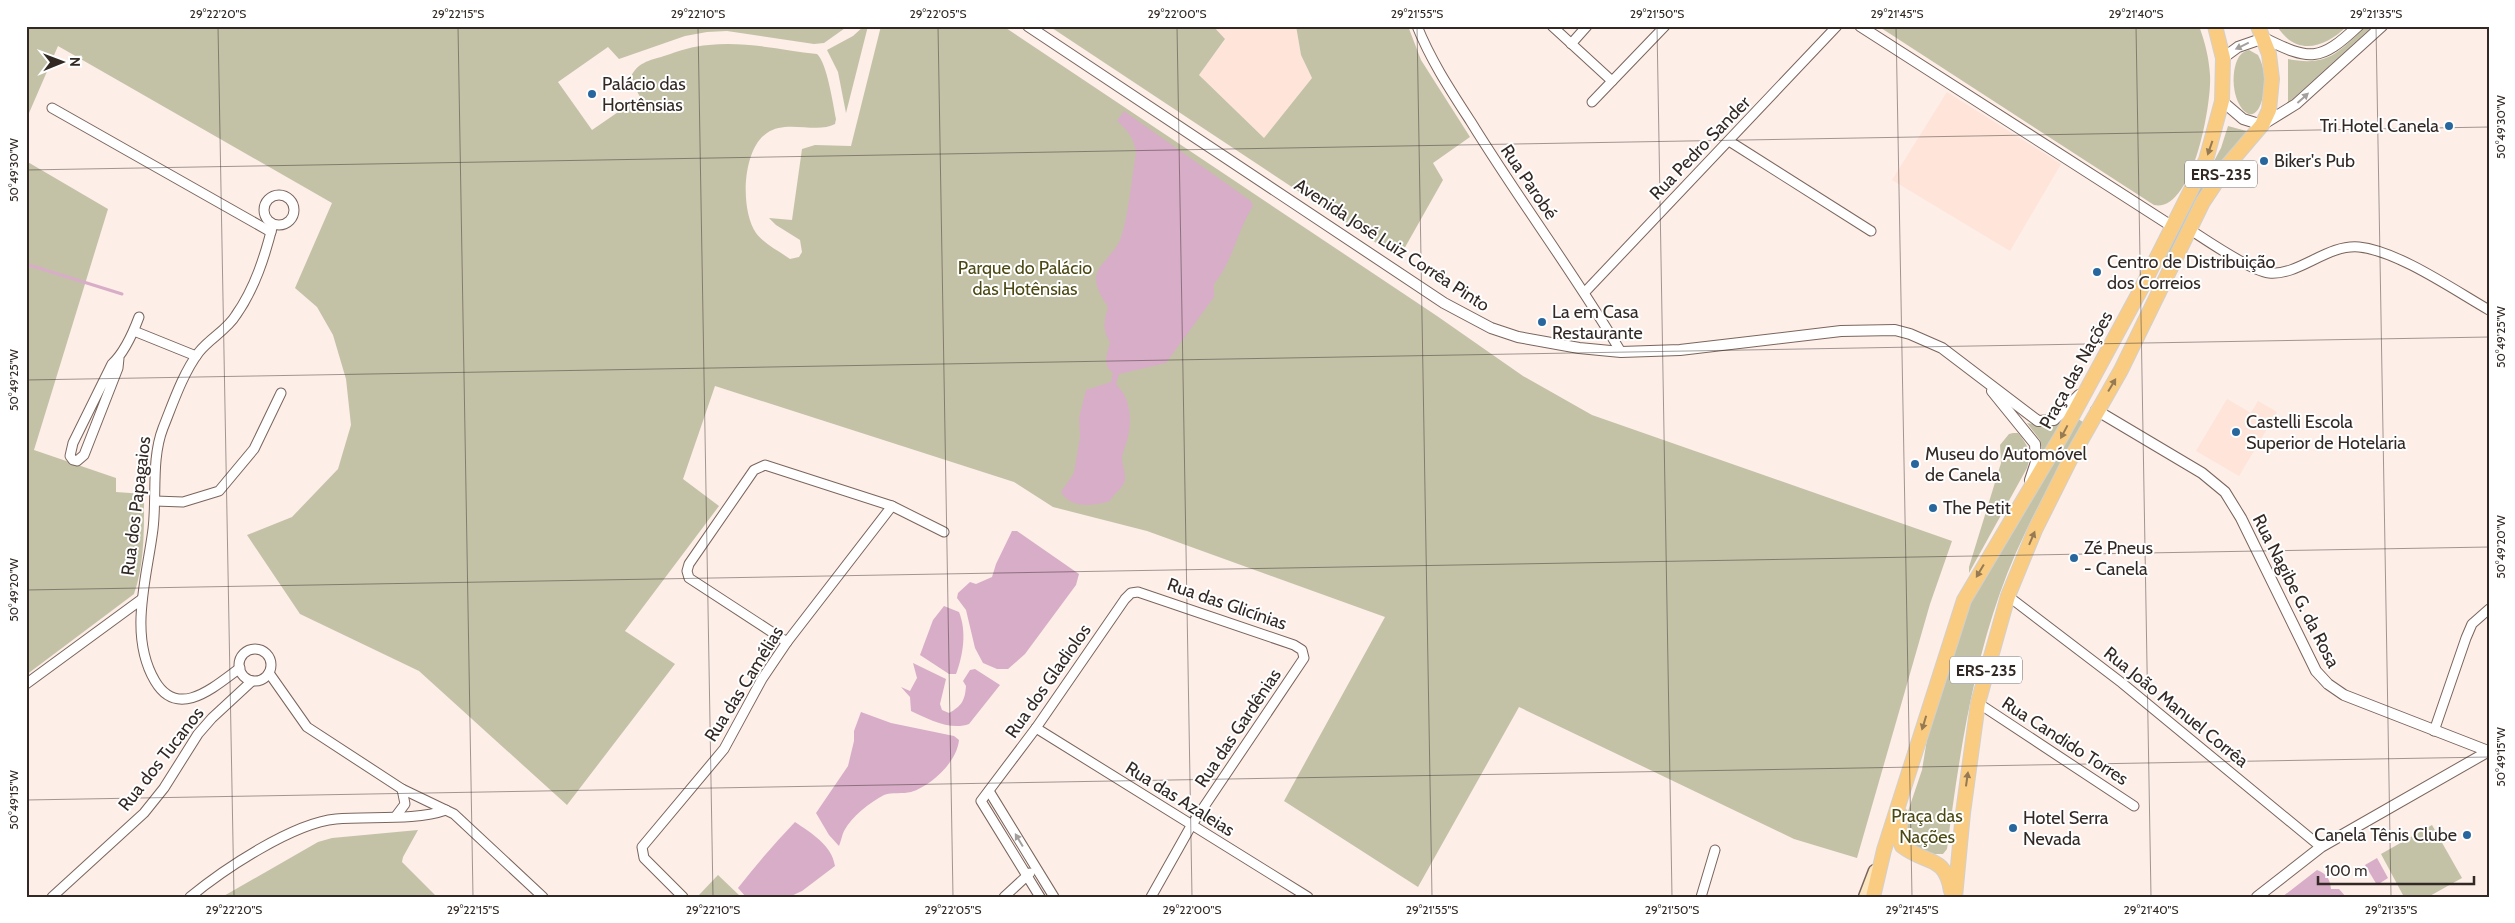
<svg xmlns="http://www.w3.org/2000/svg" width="2515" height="923" viewBox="0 0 2515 923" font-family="Cabin,sans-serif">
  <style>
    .built { fill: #fee4d9 }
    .green { fill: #c3c2a7 }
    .water { fill: #d8adc7 }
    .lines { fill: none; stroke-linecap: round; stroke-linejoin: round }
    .stream { stroke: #d8adc7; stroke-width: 3 }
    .minor-casing { stroke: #7a655c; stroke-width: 11 }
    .tertiary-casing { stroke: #7a655c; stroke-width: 12 }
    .secondary-casing { stroke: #7a655c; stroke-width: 15 }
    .primary-casing { stroke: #d2d0cf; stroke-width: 16 }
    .minor { stroke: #fff; stroke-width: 9 }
    .tertiary { stroke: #fff; stroke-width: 10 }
    .secondary { stroke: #fce6c0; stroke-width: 12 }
    .primary { stroke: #f9cc81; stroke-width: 14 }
    .oneway { fill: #a39f9d }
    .oneway2 { fill: #967a53 }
    .ticks { fill: none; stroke: #322925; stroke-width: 1; stroke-opacity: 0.45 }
    .poi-dot { fill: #28679d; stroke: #fff; stroke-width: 2 }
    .labels { text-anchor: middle; stroke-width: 4; stroke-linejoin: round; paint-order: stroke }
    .shield { fill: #fff; stroke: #706966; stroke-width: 1 }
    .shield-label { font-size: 16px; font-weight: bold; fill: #322925 }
    .poi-label { font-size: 18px; fill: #322925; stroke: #fff; text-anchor: start }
    .street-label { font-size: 18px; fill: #322925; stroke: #fff }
    .park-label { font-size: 18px; fill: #4c4812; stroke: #fff }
    .neatline { fill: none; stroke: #322925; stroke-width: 2 }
    .ticks-label { font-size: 12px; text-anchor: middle; fill: #322925 }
  </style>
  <rect width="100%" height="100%" fill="#fdeee8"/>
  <!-- built -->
  <g class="built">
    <polygon points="1213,26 1296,26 1301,55 1312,78 1264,138 1199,75 1225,40"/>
    <polygon points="1947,92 2061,164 2010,251 1892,180"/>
    <polygon points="2227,399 2251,413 2258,401 2277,412 2239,476 2196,451"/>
  </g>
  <!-- green -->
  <g class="green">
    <path d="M26,26H848L824,43L814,44L727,31L707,32L685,36L619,59L608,47L558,82L592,130L640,97L630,78C638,62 648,61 664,56C679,51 693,46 709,45C744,41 782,50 817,54C827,63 833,104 836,119L835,124C817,134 786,119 767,133C742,149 740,210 756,233C764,244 779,251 790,259L799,257L802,252L800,240L776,225L769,218L792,220L802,149L815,145L851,146L881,26H1003L1437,316L1523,376L1592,415L1952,541L1930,604L1857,858L1794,839L1519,707L1418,887L1284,801L1385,617L1147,531L1053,507L1014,482L715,386L683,479L719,506L625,631L675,664L567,805L419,671L300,614L247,535L292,517L338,469L351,425L346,379L333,335L317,307L295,288L332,203L58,46L26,120Z"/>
    <polygon points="864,26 868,26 846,113 838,72 827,50 853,36"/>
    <polygon points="1049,26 1213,26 1225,39 1199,75 1264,138 1312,78 1301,55 1296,26 1408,26 1421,60 1470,137 1433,163 1443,180 1399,258"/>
    <path d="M1878,26H2199C2205,42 2209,58 2210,75C2212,102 2193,213 2154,205Z"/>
    <path d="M2277,26H2347C2325,48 2296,57 2277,26Z"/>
    <path d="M2366,26H2373L2288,103V59C2328,67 2339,52 2366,26Z"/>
    <path d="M2249,50L2258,55C2265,68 2266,82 2263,96C2254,138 2225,99 2236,63C2239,56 2241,52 2249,50Z"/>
    <polygon points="2228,126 2250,132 2167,264 2163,262 2182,221 2221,148"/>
    <path d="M26,161L108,209L34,450L116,478V492L144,494C144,527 145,563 134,594L26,675Z"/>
    <path d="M2078,419L2083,422C2054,478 2021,533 2000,593C1971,675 1958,764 1947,849L1943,854H1931L1907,843L1902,829L1922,770L1928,733L1970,601Z"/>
    <polygon points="2061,422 2043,455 2040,440 2027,423 2048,427"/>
    <path d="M2013,433H2018C2028,445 2032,453 2027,468L1969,573V567L2001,463L2000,445L2009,434Z"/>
    <polygon points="2432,825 2462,878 2428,897 2404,897 2381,854"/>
    <polygon points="418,830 403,857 402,862 437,897 222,897 318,842 332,838"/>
    <polygon points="718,875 741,897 701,897 699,895"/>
  </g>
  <!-- water -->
  <g class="water">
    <path d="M1124,111L1251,201L1253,206C1237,231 1233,261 1214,284V297L1166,363L1119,374L1116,384C1132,400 1132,421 1127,441C1125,447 1122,454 1122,460C1123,468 1127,476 1124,483C1121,490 1113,494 1110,501C1095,506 1070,509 1061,492L1074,473L1080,437L1079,418L1086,390L1111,382L1113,373C1102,365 1107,354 1110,342C1102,329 1104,321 1108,307C1103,299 1096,289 1096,279C1095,267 1115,253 1120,240C1128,220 1132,176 1136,153C1134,137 1128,131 1117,121Z"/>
    <polygon points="1012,531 1017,531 1079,574 1076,585 1025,654 1008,669 997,669 983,663 975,648 966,610 957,598 958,593 970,582 976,584 992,577 996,564"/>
    <path d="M944,606L959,612C967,632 963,655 956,674H949L920,655L933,620Z"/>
    <path d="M913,663L946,679L940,704L942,710L949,713C962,706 965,700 966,686L963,681L970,670L975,669L1000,685L969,724C951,731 928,719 911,711L910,697L901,687L910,691L917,678Z"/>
    <path d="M861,712L891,723L954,736L959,740C957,762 931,786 911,792C903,794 892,792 884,795C869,803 852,816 844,831C842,835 841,841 839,846L829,835L816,813L848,766L854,741V731Z"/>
    <path d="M795,822C811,833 832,845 835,866L802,891L789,897H746L738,888C756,865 775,843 795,822Z"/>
    <polygon points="2377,858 2388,878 2377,885 2365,865"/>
    <path d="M2317,870C2327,874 2330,879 2331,889H2339L2346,897H2282Z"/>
  </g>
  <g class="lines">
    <!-- stream -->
    <polyline class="stream" points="26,264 122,294"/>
    <!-- minor casing -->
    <g class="minor-casing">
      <g id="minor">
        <path d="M1417,26C1431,61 1451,91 1471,122C1519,200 1574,273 1621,352"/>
        <polyline points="1552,26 1612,81"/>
        <polyline points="1571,44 1587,26"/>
        <polyline points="1592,102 1665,26"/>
        <polyline points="52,108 271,232"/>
        <polyline points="1729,141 1871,231"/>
        <circle cx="279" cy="210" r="15"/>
        <path d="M2189,229C2206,240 2251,271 2269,273C2299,276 2327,244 2359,247C2398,251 2454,290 2489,310"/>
        <polyline points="1585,292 1837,26"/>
        <polyline points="134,331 196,356"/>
        <path d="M119,358L118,368L84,455L77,461L73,460L70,456L73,443L112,364C125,352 133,333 139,317"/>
        <polyline points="155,501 183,502 219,491 254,449 281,393"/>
        <polyline points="2008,596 2122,683 2321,847"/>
        <polyline points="787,642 689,578 687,571 689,564 754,470 765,465 892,506 944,532"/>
        <circle cx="255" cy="665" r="16"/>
        <path d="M240,668C214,687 178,720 155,681C128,635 147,578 153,529C157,496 151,459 163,428C173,403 183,373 199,352C210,338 227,330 236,315C255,288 265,256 273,224"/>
        <polyline points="269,673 307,727 402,789 454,814 543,897"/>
        <polyline points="26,684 142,599"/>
        <polyline points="1978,703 2134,806"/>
        <polyline points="1036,728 1308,897"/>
        <polyline points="2434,731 2466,638 2472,624 2489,609"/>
        <polyline points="989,791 1054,897"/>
        <polyline points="396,816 405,804 402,789"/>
        <polyline points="52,897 144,813 164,788 198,734 212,718 252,681"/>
        <path d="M190,897C224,869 293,823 336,819C370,816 415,821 446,810"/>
        <polyline points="683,897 644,858 642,847 724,749 762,679 787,642 892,506"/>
        <polyline points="1004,897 1030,873"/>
        <polyline points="1040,897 981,801 1036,728 1125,599 1131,593 1138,592 1294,645 1302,650 1304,658 1191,826 1151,897"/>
        <polyline points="1701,897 1715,850"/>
      </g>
    </g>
    <!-- tertiary casing -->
    <g class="tertiary-casing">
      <g id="tertiary">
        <polyline points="1028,26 1444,303 1491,328 1518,337 1579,348 1621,352 1680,350 1841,331 1895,330 1910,334 1942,348 2038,421 2054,420 2079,395"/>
        <polyline points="1860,26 2173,227"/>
        <path d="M2223,58L2238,47L2264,38C2310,61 2320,62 2358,26"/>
        <polyline points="2222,101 2243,119 2262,125 2296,104 2382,26"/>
        <polyline points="1992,391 2035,444 2036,462 2030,480"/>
        <polyline points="2096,410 2202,473 2225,492 2241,518 2316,671 2328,684 2344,695 2488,751"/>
        <polyline points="2257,897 2321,847 2489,751"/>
      </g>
    </g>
    <!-- secondary casing -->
    <g class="secondary-casing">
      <polyline id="secondary" points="1865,897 1875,871"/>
    </g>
    <!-- primary casing -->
    <g class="primary-casing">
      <g id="primary">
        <path d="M1901,815L1899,839L1902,846C1926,865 1945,854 1951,891"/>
        <polyline points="1873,897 1884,850 1964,600 2062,435 2140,291 2206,160 2222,101 2223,58 2215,26"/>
        <polyline points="1955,897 1963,813 1978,703 2008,596 2035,530 2071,458 2121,370 2203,202 2227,166 2262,125 2269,110 2272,79 2269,54 2258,26"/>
      </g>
    </g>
    <!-- minor -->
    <use href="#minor" class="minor"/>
    <!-- tertiary -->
    <use href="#tertiary" class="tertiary"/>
    <!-- secondary -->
    <use href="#secondary" class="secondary"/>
    <!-- primary -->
    <use href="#primary" class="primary"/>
  </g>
  <!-- one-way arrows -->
  <defs><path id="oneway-solid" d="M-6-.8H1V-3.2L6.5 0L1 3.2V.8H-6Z" transform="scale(1.25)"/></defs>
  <g class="oneway">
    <use href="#oneway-solid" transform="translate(2242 46) rotate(154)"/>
    <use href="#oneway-solid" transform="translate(2303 98) rotate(-42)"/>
    <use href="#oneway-solid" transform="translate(1019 840) rotate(-121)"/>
  </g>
  <g class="oneway2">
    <use href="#oneway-solid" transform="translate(2210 148) rotate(109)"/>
    <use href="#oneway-solid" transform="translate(2112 385) rotate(-59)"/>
    <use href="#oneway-solid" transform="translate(2064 432) rotate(118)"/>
    <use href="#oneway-solid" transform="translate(2032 538) rotate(-67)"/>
    <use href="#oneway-solid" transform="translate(1980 571) rotate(121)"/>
    <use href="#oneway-solid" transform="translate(1924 723) rotate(107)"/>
    <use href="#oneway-solid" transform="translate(1967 779) rotate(-82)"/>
  </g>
  <!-- ticks -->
  <path class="ticks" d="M218,26L234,897M458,26L473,897M698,26L713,897M938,26L953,897M1177,26L1192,897M1417,26L1432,897M1657,26L1672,897M1896,26L1912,897M2136,26L2151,897M2376,26L2391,897M26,170L2489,127M26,380L2489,337M26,590L2489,547M26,800L2489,757"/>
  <!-- markers -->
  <g class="poi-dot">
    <circle cx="592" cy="94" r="5"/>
    <circle cx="2449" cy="126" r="5"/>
    <circle cx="2264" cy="161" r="5"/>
    <circle cx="2097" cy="272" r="5"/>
    <circle cx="1542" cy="322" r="5"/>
    <circle cx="2236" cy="432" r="5"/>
    <circle cx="1915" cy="464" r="5"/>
    <circle cx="1933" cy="508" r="5"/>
    <circle cx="2074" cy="558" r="5"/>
    <circle cx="2013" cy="828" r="5"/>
    <circle cx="2467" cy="835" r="5"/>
  </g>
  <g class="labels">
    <!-- shield labels -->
    <g class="shield">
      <rect x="2185" y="160.5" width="72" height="27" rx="4"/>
      <rect x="1950" y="656.5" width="72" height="27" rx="4"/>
    </g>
    <g class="shield-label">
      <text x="2221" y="180">ERS-235</text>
      <text x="1986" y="676">ERS-235</text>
    </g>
    <!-- poi labels -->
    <g class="poi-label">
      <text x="602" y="90">Palácio das<tspan x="602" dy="21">Hortênsias</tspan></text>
      <text x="2439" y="132" text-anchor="end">Tri Hotel Canela</text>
      <text x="2274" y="167">Biker's Pub</text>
      <text x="2107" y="268">Centro de Distribuição<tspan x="2107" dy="21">dos Correios</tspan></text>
      <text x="1552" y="318">La em Casa<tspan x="1552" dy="21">Restaurante</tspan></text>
      <text x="2246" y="428">Castelli Escola<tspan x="2246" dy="21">Superior de Hotelaria</tspan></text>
      <text x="1925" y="460">Museu do Automóvel<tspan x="1925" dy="21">de Canela</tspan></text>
      <text x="1943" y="514">The Petit</text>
      <text x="2084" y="554">Zé Pneus<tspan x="2084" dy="21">- Canela</tspan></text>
      <text x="2023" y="824">Hotel Serra<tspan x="2023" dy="21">Nevada</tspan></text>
      <text x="2457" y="841" text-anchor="end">Canela Tênis Clube</text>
    </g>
    <!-- street labels -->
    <g class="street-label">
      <text transform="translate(1700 148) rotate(-46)" y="6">Rua Pedro Sander</text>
      <text transform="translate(1529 182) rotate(56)" y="6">Rua Parobé</text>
      <text transform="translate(1392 245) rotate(33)" y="6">Avenida José Luiz Corrêa Pinto</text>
      <text transform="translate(2076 370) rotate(-61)" y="6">Praça das Nações</text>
      <text transform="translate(136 506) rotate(-83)" y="6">Rua dos Papagaios</text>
      <text transform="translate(2296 591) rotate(63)" y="6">Rua Nagibe G. da Rosa</text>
      <text transform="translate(1227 604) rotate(19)" y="6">Rua das Glicínias</text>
      <text transform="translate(1048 681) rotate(-55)" y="6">Rua dos Gladiolos</text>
      <text transform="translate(744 684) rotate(-58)" y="6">Rua das Camélias</text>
      <text transform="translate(2176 707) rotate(39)" y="6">Rua João Manuel Corrêa</text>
      <text transform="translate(1238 728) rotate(-56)" y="6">Rua das Gardênias</text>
      <text transform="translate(2065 741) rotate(33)" y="6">Rua Candido Torres</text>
      <text transform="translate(161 759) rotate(-52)" y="6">Rua dos Tucanos</text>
      <text transform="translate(1180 799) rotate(32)" y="6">Rua das Azaleias</text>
    </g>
    <!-- park labels -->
    <g class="park-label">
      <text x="1025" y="274">Parque do Palácio<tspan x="1025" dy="21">das Hotênsias</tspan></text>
      <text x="1927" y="822">Praça das<tspan x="1927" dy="21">Nações</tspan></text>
    </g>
  </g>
  <!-- border -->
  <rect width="2515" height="923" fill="none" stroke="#ffffff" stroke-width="55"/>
  <!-- north arrow -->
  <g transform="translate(62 62) rotate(89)" stroke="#ffffff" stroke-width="4" paint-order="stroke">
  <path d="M0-4L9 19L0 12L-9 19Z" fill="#322925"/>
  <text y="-8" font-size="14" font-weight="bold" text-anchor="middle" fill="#322925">N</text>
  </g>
  <!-- scale -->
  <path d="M2318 876v8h156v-8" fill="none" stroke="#322925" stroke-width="2.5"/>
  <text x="2325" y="876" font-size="15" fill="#322925" stroke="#ffffff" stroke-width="4" paint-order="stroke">100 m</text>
  <rect x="28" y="28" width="2460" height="868" class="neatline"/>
  <g class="ticks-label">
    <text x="218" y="18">29°22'20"S</text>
    <text x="458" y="18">29°22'15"S</text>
    <text x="698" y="18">29°22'10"S</text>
    <text x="938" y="18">29°22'05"S</text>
    <text x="1177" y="18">29°22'00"S</text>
    <text x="1417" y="18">29°21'55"S</text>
    <text x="1657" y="18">29°21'50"S</text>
    <text x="1897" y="18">29°21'45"S</text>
    <text x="2136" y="18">29°21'40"S</text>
    <text x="2376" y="18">29°21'35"S</text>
    <text transform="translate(2501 127) rotate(-90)" y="4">50°49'30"W</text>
    <text transform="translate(14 170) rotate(-90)" y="4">50°49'30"W</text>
    <text transform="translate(2501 337) rotate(-90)" y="4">50°49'25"W</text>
    <text transform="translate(14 380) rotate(-90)" y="4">50°49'25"W</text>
    <text transform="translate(2501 547) rotate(-90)" y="4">50°49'20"W</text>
    <text transform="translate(14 590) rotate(-90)" y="4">50°49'20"W</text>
    <text transform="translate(2501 757) rotate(-90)" y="4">50°49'15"W</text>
    <text transform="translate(14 800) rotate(-90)" y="4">50°49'15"W</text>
    <text x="234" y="914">29°22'20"S</text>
    <text x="473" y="914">29°22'15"S</text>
    <text x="713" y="914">29°22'10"S</text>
    <text x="953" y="914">29°22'05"S</text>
    <text x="1192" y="914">29°22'00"S</text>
    <text x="1432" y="914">29°21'55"S</text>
    <text x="1672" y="914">29°21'50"S</text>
    <text x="1912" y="914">29°21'45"S</text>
    <text x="2151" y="914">29°21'40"S</text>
    <text x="2391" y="914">29°21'35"S</text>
  </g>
</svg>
